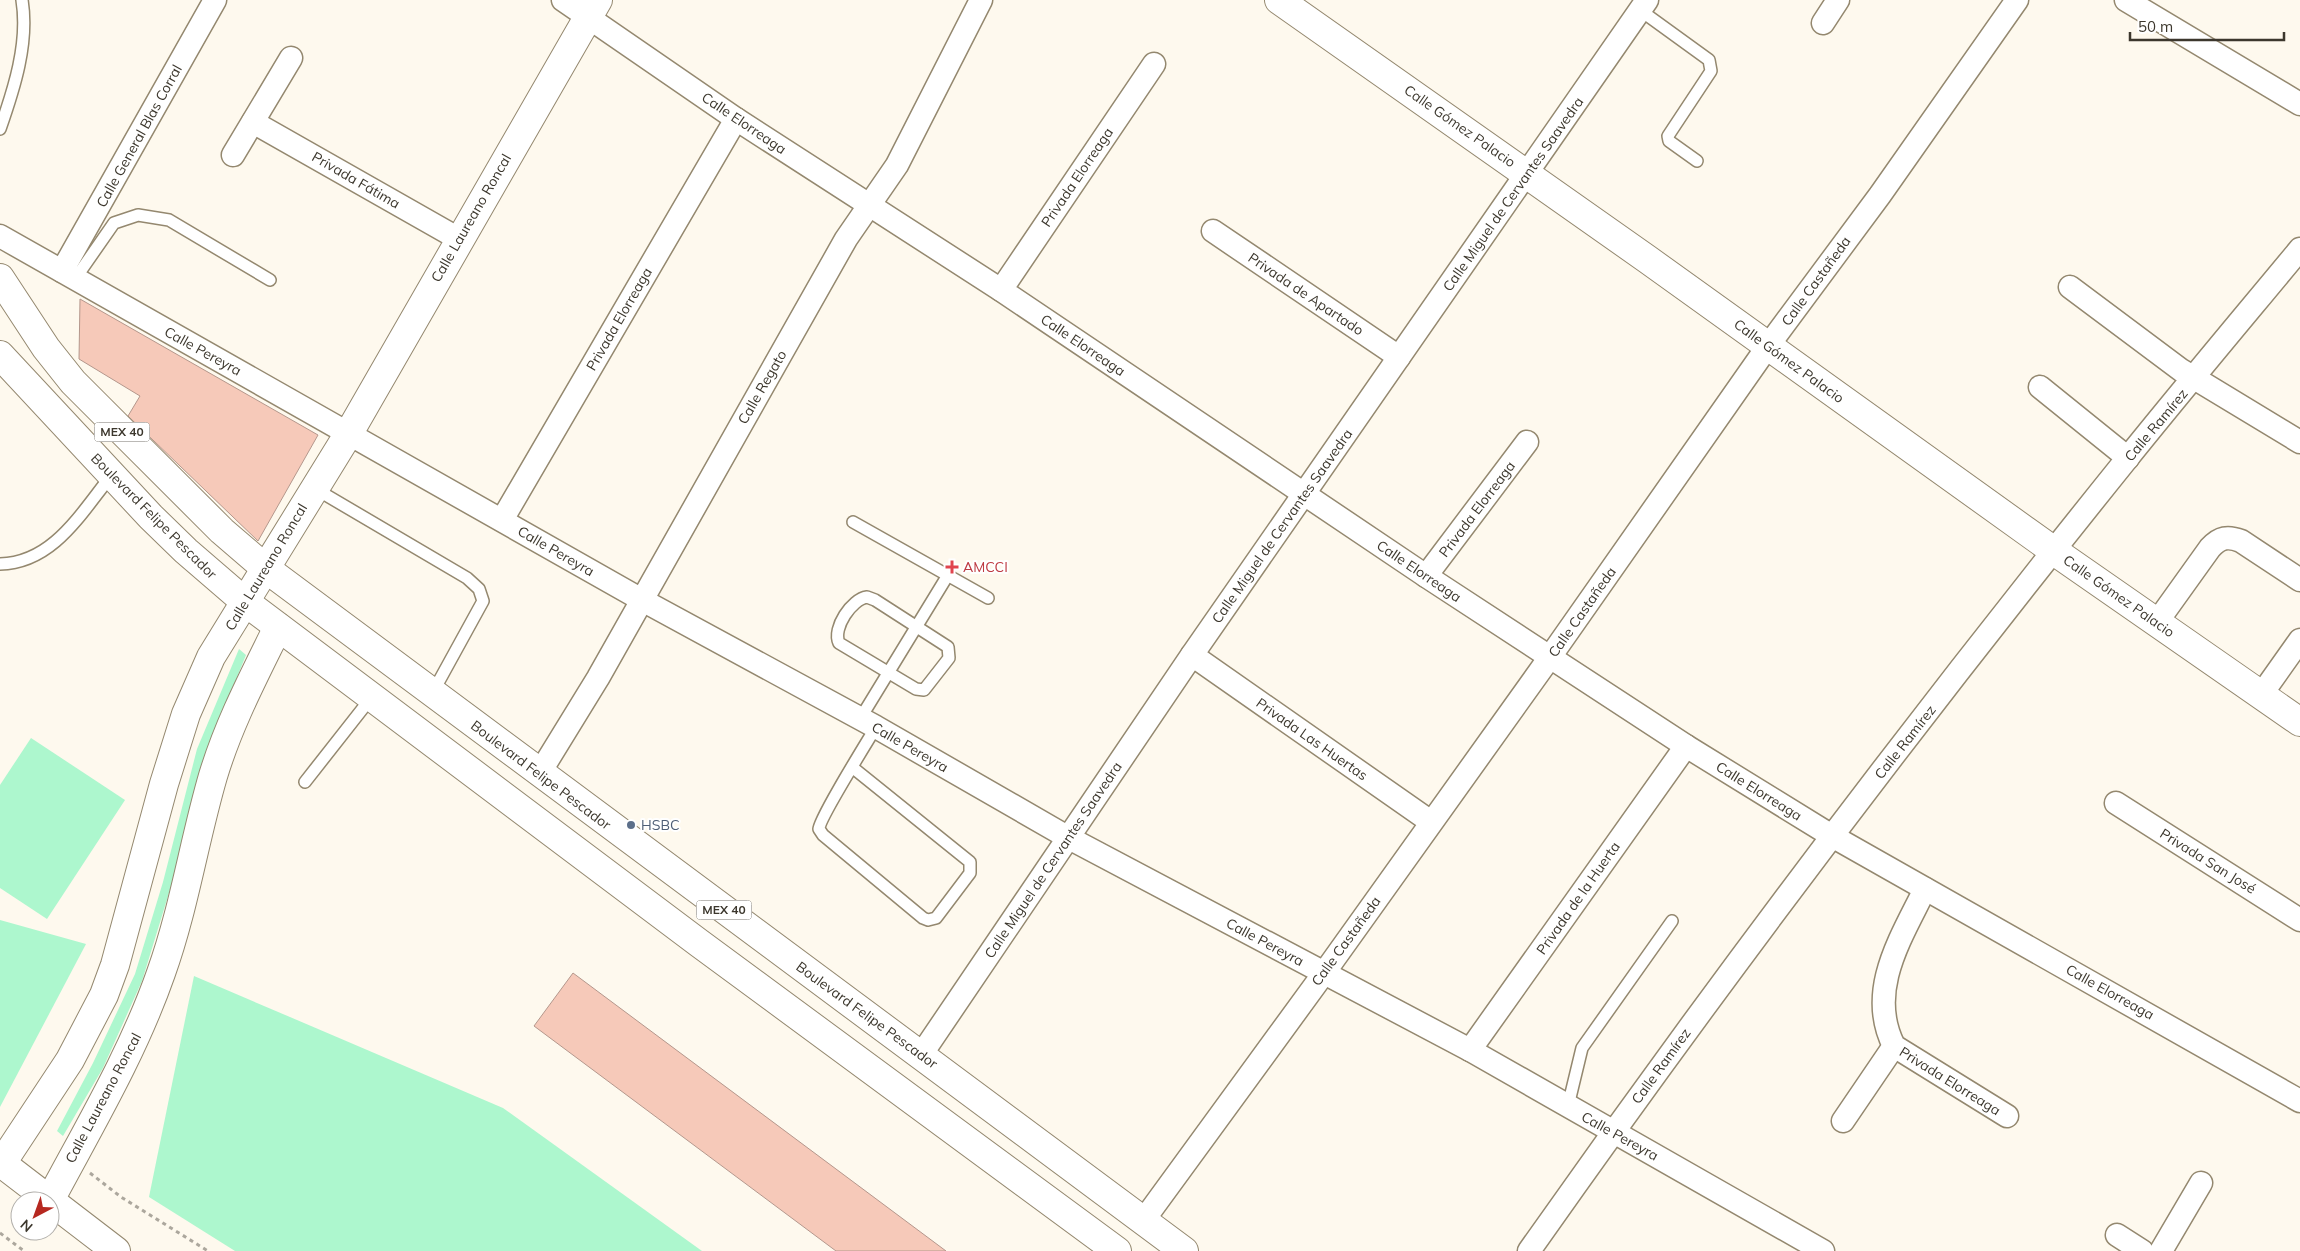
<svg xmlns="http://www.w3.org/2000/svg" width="2300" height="1251" viewBox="0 0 2300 1251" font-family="Mulish,sans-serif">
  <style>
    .green { fill: #adf7ce }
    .building { fill: #f6c9b9; stroke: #b4978c }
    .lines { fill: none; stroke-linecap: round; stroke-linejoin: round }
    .service-casing { stroke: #94886f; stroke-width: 14 }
    .minor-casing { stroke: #94886f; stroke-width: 25 }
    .tertiary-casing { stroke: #94886f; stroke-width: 30 }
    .primary-casing { stroke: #94886f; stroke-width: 30 }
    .path { stroke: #aca79d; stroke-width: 3; stroke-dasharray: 4 4; stroke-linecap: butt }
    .service { stroke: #fff; stroke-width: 11 }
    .minor { stroke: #fff; stroke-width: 22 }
    .tertiary { stroke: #fff; stroke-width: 28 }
    .primary { stroke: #fff; stroke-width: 28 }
    .health-dot { fill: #e0444e; stroke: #fff; stroke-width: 2 }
    .service-dot { fill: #5c6f8a; stroke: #fff; stroke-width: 2 }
    .labels { text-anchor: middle; stroke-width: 4; stroke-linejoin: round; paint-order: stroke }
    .shield { fill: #fff; stroke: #76736c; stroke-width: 1 }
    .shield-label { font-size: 12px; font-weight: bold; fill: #3c372d }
    .street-label { font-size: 14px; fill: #3c372d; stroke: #fff }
    .health-label { font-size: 14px; fill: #be3a42; stroke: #fff; text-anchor: start }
    .service-label { font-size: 14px; fill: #4e5e75; stroke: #fff; text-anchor: start }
  </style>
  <rect width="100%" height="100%" fill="#fef9ee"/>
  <!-- green -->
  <g class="green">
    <polygon points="239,649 246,655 208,749 172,883 142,981 103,1068 63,1136 57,1131 93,1063 135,974 163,882 197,749"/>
    <polygon points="31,738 125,800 47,919 0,888 0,785"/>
    <polygon points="0,920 86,944 0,1107"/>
    <polygon points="194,976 503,1108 702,1251 235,1251 149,1197"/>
  </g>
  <!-- building -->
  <g class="building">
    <polygon points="80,299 318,435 258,541 128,416 140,396 79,359"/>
    <polygon points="573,973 946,1251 836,1251 534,1026"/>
  </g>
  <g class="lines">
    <!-- service casing -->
    <g class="service-casing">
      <g id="service">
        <polyline points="1640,10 1709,60 1711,71 1668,136 1669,141 1697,161"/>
        <path d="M0,129C14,89 29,43 22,0"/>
        <polyline points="75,279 114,223 138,215 169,220 270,280"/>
        <polyline points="314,488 467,578 479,589 483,601 433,692"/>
        <polyline points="853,522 988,598"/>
        <path d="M0,564C53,563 81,513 111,476"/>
        <path d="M867,597L875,600L948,647L949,658L924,690L916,689L839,643C832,628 852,599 867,597Z"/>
        <polyline points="860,719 948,575"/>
        <path d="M852,767L970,862V873L936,918L928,920L923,918L823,835L819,829C819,819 867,742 876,727"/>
        <polyline points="305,782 371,698"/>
        <polyline points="1568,1106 1582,1048 1672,921"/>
      </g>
    </g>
    <!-- minor casing -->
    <g class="minor-casing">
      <g id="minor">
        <polyline points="563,0 736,119 1001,290 1426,576 1686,746 1832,836 2300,1101"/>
        <polyline points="2126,0 2300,104"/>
        <polyline points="1823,23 1838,0"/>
        <polyline points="253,122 459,239"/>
        <polyline points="233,155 291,58"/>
        <polyline points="1213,231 1399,357"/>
        <polyline points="0,236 642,600 876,727 1069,838 1470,1050 1823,1251"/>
        <polyline points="62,271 215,0"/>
        <polyline points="2070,287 2181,370 2300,442"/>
        <polyline points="1001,290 1154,64"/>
        <polyline points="2040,387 2128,458"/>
        <polyline points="502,520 736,119"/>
        <polyline points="1426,576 1527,442"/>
        <path d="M2157,622L2210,548C2220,537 2228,536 2241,541L2300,580"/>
        <polyline points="1192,655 1431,822"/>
        <polyline points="2261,695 2300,640"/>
        <polyline points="539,774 598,678 846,239 897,165 981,0"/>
        <polyline points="2116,803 2300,920"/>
        <path d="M1925,889C1901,938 1866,991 1894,1046L2007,1116"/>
        <polyline points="1470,1050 1686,746"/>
        <polyline points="921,1055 1192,655 1647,0"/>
        <polyline points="1843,1121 1894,1046"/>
        <polyline points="1143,1221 1324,973 1550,657 1768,346 1880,195 2017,0"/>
        <polyline points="2117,1235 2142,1251"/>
        <path d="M1529,1251C1719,981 1919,717 2126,460C2183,389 2242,319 2300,249"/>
        <polyline points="2161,1251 2201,1183"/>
      </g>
    </g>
    <!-- tertiary casing -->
    <g class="tertiary-casing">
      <g id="tertiary">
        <polyline points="1279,0 1647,259 2054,551 2300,722"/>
        <polyline points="2,1163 70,1060 104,995 115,965 164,784 186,714 211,657 349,433 598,0"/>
        <path d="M50,1200C90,1125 133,1053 161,973C184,909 194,841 213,776C229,723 254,676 278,627"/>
      </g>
    </g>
    <!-- primary casing -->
    <g class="primary-casing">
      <g id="primary">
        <polyline points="0,278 46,348 73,382 222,531 265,568 1184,1251"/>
        <polyline points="0,355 151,517 186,551 244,601 699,943 1117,1251"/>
        <polyline points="0,1162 116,1251"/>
      </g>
    </g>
    <!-- path -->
    <g class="path">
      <polyline points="90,1173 121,1197 208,1251"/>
      <polyline points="0,1233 24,1251"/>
    </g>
    <!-- service -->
    <use href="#service" class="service"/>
    <!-- minor -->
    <use href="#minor" class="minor"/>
    <!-- tertiary -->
    <use href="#tertiary" class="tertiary"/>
    <!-- primary -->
    <use href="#primary" class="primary"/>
  </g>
  <!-- markers -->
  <path class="health-dot" d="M949.5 559.5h5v5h5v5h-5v5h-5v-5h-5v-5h5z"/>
  <circle class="service-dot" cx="631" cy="825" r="5"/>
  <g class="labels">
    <!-- shield labels -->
    <g class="shield">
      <rect x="94.5" y="422.5" width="55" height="19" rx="4"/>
      <rect x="696.5" y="900.5" width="55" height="19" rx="4"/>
    </g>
    <g class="shield-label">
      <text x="122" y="436">MEX 40</text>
      <text x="724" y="914">MEX 40</text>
    </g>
    <!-- street labels -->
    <g class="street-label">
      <text transform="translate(744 123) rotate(34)" y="5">Calle Elorreaga</text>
      <text transform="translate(1460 126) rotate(35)" y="5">Calle Gómez Palacio</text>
      <text transform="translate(139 136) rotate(-61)" y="5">Calle General Blas Corral</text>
      <text transform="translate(1077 177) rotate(-56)" y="5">Privada Elorreaga</text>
      <text transform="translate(356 180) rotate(30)" y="5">Privada Fátima</text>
      <text transform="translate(1513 194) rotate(-55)" y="5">Calle Miguel de Cervantes Saavedra</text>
      <text transform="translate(471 218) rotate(-60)" y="5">Calle Laureano Roncal</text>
      <text transform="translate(1816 281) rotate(-54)" y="5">Calle Castañeda</text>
      <text transform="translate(1306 294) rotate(34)" y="5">Privada de Apartado</text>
      <text transform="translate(619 319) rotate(-60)" y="5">Privada Elorreaga</text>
      <text transform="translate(1083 345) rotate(34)" y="5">Calle Elorreaga</text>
      <text transform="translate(203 351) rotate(29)" y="5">Calle Pereyra</text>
      <text transform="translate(1789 361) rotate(36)" y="5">Calle Gómez Palacio</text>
      <text transform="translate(762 387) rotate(-60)" y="5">Calle Regato</text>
      <text transform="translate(2156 425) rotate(-50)" y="5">Calle Ramírez</text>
      <text transform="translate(1477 509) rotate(-53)" y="5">Privada Elorreaga</text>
      <text transform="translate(154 516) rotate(45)" y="5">Boulevard Felipe Pescador</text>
      <text transform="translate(1282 526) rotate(-55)" y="5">Calle Miguel de Cervantes Saavedra</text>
      <text transform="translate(556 551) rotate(30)" y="5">Calle Pereyra</text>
      <text transform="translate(266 567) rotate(-59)" y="5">Calle Laureano Roncal</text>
      <text transform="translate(1419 571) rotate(34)" y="5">Calle Elorreaga</text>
      <text transform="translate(2119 596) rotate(35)" y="5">Calle Gómez Palacio</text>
      <text transform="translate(1582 612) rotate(-55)" y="5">Calle Castañeda</text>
      <text transform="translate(1312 739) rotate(35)" y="5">Privada Las Huertas</text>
      <text transform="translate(1905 742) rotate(-52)" y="5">Calle Ramírez</text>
      <text transform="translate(910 747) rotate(30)" y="5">Calle Pereyra</text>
      <text transform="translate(541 775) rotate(37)" y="5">Boulevard Felipe Pescador</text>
      <text transform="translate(1759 791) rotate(32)" y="5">Calle Elorreaga</text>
      <text transform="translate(1053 860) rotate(-56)" y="5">Calle Miguel de Cervantes Saavedra</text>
      <text transform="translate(2208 861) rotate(32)" y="5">Privada San José</text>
      <text transform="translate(1578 898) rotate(-55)" y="5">Privada de la Huerta</text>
      <text transform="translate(1346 941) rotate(-54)" y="5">Calle Castañeda</text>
      <text transform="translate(1265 942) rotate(28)" y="5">Calle Pereyra</text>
      <text transform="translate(2110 992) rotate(29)" y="5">Calle Elorreaga</text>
      <text transform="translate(867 1015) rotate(36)" y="5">Boulevard Felipe Pescador</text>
      <text transform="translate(1661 1066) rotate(-54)" y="5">Calle Ramírez</text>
      <text transform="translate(1950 1081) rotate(32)" y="5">Privada Elorreaga</text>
      <text transform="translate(103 1098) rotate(-62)" y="5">Calle Laureano Roncal</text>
      <text transform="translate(1620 1136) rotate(29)" y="5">Calle Pereyra</text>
    </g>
    <!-- health labels -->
    <g class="health-label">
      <text x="963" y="572">AMCCI</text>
    </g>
    <!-- service labels -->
    <g class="service-label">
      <text x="641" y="830">HSBC</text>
    </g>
  </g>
  <!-- north arrow -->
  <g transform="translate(35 1216) rotate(221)"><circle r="24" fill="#ffffff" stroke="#b1afab"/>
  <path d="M0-4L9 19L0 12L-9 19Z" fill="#b62820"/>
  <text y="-8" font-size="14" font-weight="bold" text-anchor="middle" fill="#3c372d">N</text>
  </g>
  <!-- scale -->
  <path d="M2130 32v8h154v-8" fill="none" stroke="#3c372d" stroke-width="2.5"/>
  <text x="2138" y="32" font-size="15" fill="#3c372d" stroke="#ffffff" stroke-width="4" paint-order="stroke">50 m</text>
</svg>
